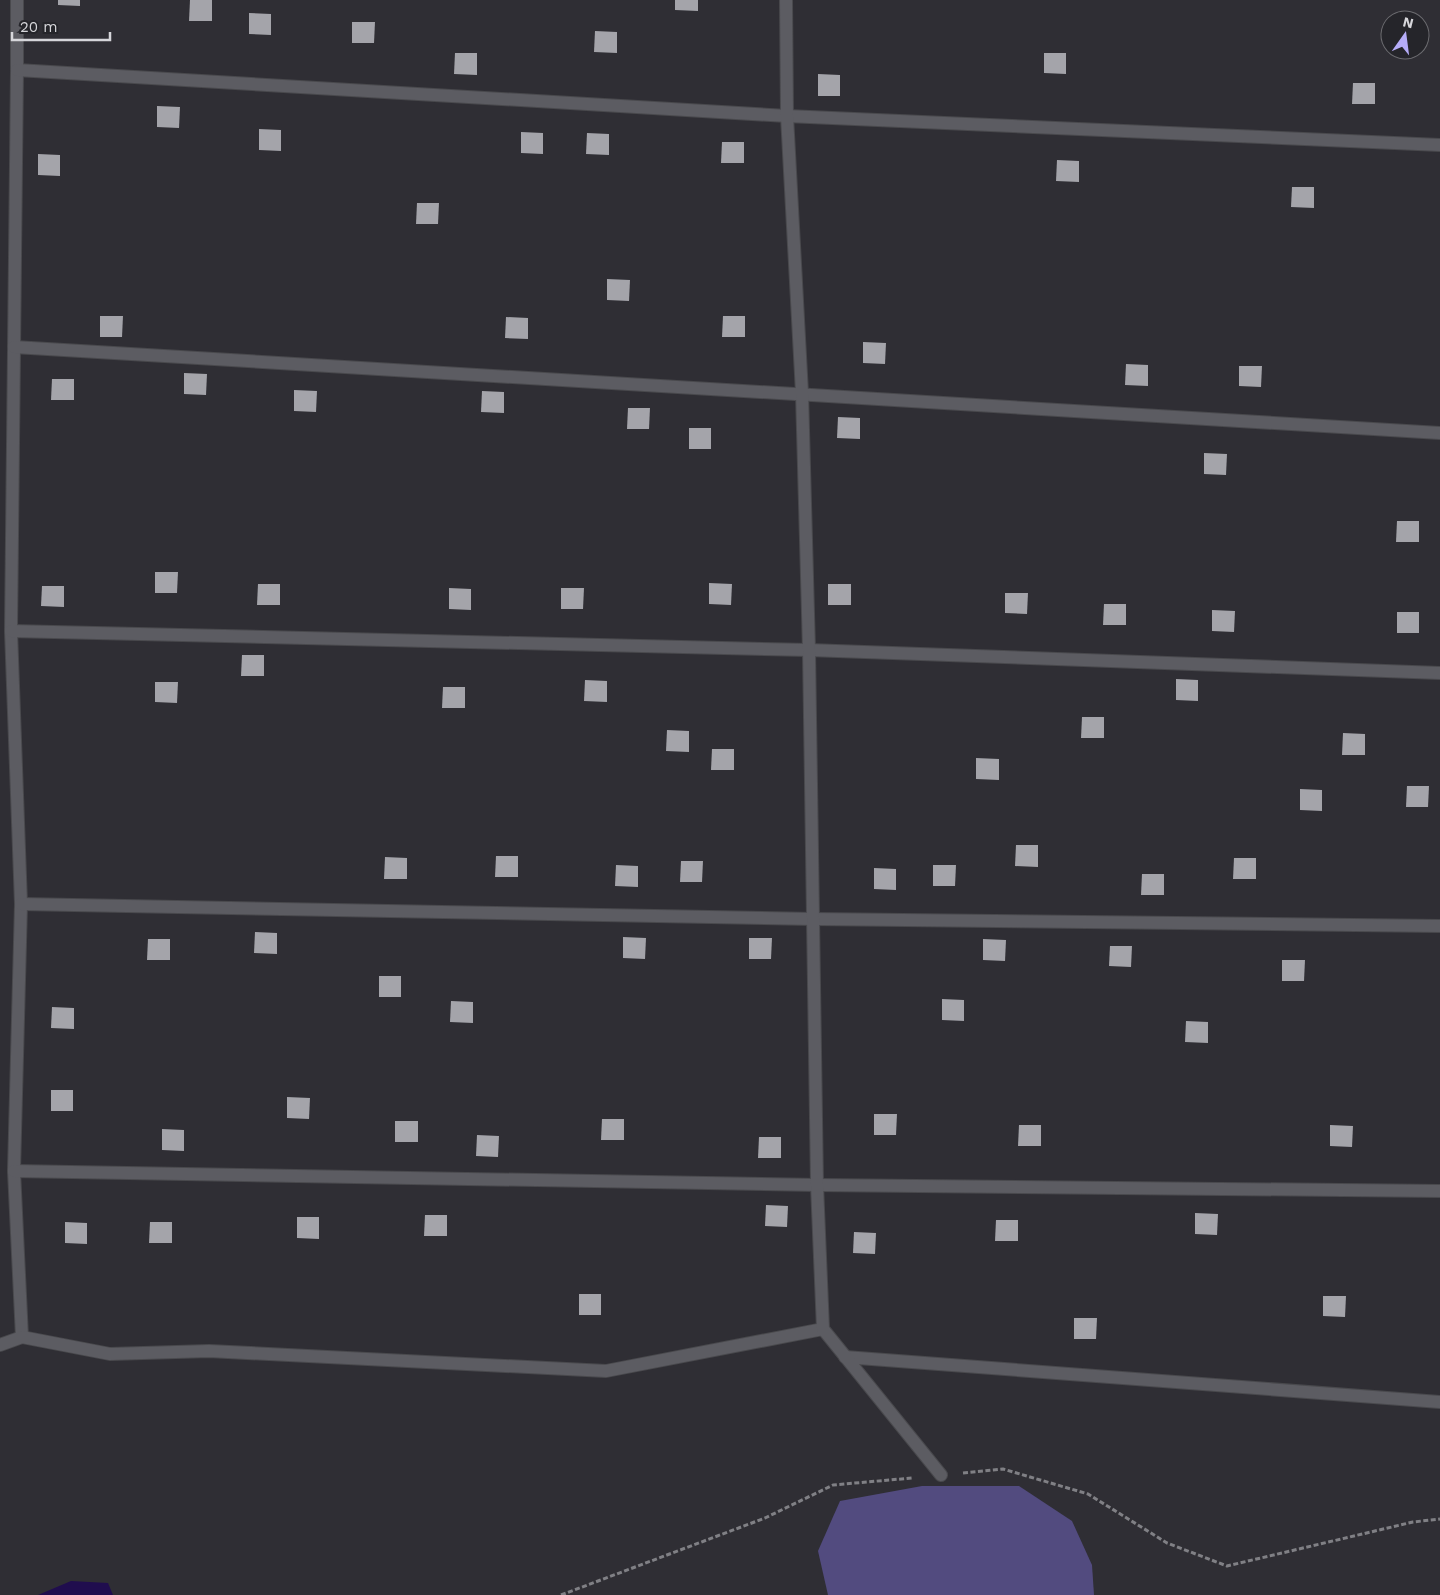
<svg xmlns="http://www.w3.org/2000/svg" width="1440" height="1595" viewBox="0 0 1440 1595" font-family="'Work Sans',sans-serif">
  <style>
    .green { fill: #524b7f }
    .water { fill: #200d4e }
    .building { fill: #a4a4aa }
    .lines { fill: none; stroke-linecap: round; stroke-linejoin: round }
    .service-casing { stroke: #49494d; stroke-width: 14 }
    .minor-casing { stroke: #49494d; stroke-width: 14 }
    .path { stroke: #808085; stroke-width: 3; stroke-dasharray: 5 2.5; stroke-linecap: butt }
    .service { stroke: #5c5c62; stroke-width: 12 }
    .minor { stroke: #5c5c62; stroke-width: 12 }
  </style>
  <rect width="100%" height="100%" fill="#2f2e34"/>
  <!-- green -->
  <polygon class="green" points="922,1486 1019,1486 1072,1521 1092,1565 1094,1595 828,1595 818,1551 840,1501"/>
  <!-- water -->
  <polygon class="water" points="71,1581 108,1583 113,1595 38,1595"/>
  <!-- building -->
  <g class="building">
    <polygon points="58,0 80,0 80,6 58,5"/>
    <polygon points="190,0 212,0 212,21 189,21"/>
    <polygon points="675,0 698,0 698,11 675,10"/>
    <polygon points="249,13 271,14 271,35 249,34"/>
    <polygon points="352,22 375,22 374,43 352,43"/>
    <polygon points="595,31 617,32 617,53 594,52"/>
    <polygon points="455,53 477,53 477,75 454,74"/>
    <polygon points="1044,53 1066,53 1066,74 1044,73"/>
    <polygon points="818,74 840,75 840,96 818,96"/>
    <polygon points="1353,83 1375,83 1375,104 1352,104"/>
    <polygon points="157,106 180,107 179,128 157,127"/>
    <polygon points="259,129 281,130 281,151 259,150"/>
    <polygon points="521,132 543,133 543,154 521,153"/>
    <polygon points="587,133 609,134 609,155 586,154"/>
    <polygon points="722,142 744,142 744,163 721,163"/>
    <polygon points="38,154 60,155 60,176 38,175"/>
    <polygon points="1057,160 1079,161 1079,182 1056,181"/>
    <polygon points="1292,187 1314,187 1314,208 1291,207"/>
    <polygon points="417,203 439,203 438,224 416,224"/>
    <polygon points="607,279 630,280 629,301 607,300"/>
    <polygon points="100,316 123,316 122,337 100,337"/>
    <polygon points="723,316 745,316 745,337 722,337"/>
    <polygon points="506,317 528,318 528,339 505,338"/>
    <polygon points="863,342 886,343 885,364 863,363"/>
    <polygon points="1126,364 1148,365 1148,386 1125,385"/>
    <polygon points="1239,366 1262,366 1261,387 1239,386"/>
    <polygon points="184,373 207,374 206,395 184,394"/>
    <polygon points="52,379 74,379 74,400 51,400"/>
    <polygon points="294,390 317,391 316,412 294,411"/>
    <polygon points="482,391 504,392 504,413 481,412"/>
    <polygon points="628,408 650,408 649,429 627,429"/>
    <polygon points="838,417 860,418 860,439 837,438"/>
    <rect x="689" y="428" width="22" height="21"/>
    <polygon points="1204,453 1227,454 1226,475 1204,474"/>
    <polygon points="1397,521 1419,521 1419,542 1396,542"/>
    <polygon points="155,572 178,572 177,593 155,593"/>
    <polygon points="709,583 732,584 731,605 709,604"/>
    <polygon points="258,584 280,584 280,605 257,605"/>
    <rect x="828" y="584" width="23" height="21"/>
    <polygon points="42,586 64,586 64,607 41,606"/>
    <polygon points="449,588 471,589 471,610 449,609"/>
    <polygon points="561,588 584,588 583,609 561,609"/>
    <polygon points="1005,593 1028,593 1027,614 1005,613"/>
    <polygon points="1104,604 1126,604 1126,625 1103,625"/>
    <polygon points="1212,610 1235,611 1234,632 1212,631"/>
    <rect x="1397" y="612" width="22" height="21"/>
    <polygon points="242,655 264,655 264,676 241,676"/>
    <polygon points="1176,679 1198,680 1198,701 1176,700"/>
    <polygon points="585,680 607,681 607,702 584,701"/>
    <polygon points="155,682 178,682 177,703 155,702"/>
    <polygon points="443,687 465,687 465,708 442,708"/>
    <polygon points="1082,717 1104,717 1104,738 1081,738"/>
    <polygon points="667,730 689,731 689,752 666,751"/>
    <polygon points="1343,733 1365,734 1365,755 1342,755"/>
    <polygon points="712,749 734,749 734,770 711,770"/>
    <polygon points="976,758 999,759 999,780 976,779"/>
    <polygon points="1407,786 1429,786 1428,807 1406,807"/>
    <polygon points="1300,789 1322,790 1322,811 1300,810"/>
    <polygon points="1016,845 1038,845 1038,867 1015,866"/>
    <polygon points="496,856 518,856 518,877 495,877"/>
    <polygon points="385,857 407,858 407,879 384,879"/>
    <polygon points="1234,858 1256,858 1256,879 1233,879"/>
    <polygon points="681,861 703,861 702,882 680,882"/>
    <polygon points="616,865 638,866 638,887 615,886"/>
    <polygon points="933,865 956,865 955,886 933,886"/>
    <polygon points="874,868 896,869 896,890 874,889"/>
    <polygon points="1142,874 1164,874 1164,895 1141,895"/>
    <polygon points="255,932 277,933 277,954 254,953"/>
    <polygon points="623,937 646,938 645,959 623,958"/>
    <polygon points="749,938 772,938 771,959 749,959"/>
    <polygon points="148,939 170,939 170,960 147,960"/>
    <polygon points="983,939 1006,940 1005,961 983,960"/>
    <polygon points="1110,946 1132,946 1131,967 1109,966"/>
    <polygon points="1282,960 1305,960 1304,981 1282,981"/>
    <rect x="379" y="976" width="22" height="21"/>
    <polygon points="942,999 964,1000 964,1021 942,1020"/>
    <polygon points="451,1001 473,1002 473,1023 450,1022"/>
    <polygon points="52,1007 74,1008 74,1029 51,1028"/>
    <polygon points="1186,1021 1208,1022 1208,1043 1185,1042"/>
    <rect x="51" y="1090" width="22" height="21"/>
    <polygon points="287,1097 310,1098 309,1119 287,1118"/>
    <polygon points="874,1114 897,1114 896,1135 874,1135"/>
    <polygon points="602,1119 624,1119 624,1140 601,1140"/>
    <rect x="395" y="1121" width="23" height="21"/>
    <polygon points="1019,1125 1041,1125 1041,1146 1018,1146"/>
    <polygon points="1330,1125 1353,1126 1352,1147 1330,1146"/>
    <polygon points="162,1129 184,1130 184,1151 162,1150"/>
    <polygon points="477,1135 499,1136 498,1157 476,1156"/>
    <polygon points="759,1137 781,1137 781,1158 758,1158"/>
    <polygon points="766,1205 788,1206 787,1227 765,1226"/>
    <polygon points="1195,1213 1218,1214 1217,1235 1195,1234"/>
    <polygon points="425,1215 447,1215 447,1236 424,1236"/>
    <polygon points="297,1217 319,1217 319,1239 297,1238"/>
    <polygon points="996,1220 1018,1220 1018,1241 995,1241"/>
    <polygon points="65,1222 87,1223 87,1244 65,1243"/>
    <polygon points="150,1222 172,1222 172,1243 149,1243"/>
    <polygon points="854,1232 876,1233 875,1254 853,1253"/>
    <rect x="579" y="1294" width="22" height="21"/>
    <polygon points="1323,1296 1346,1296 1345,1317 1323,1316"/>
    <polygon points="1074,1318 1097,1318 1096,1339 1074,1339"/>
  </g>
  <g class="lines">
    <!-- service casing -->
    <g class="service-casing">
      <g id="service">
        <polyline points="17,0 17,70 11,631 21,904 14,1171 22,1337"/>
        <polyline points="17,70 787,116 1440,145"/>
        <polyline points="14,347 1440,433"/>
        <polyline points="11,631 809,650 1440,673"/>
        <polyline points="21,904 813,919 1440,926"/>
        <polyline points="14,1171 817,1185 1440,1191"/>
        <polyline points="0,1345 22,1337 110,1354 209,1351 606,1371 823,1329"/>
        <polyline points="845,1357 1440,1402"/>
      </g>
    </g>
    <!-- minor casing -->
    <g class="minor-casing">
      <polyline id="minor" points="786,0 787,116 802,393 809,650 817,1185 823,1329 941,1475"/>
    </g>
    <!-- path -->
    <g class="path">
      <polyline points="963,1473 1003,1469 1088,1494 1167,1543 1227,1566 1413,1522 1440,1519"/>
      <polyline points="561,1595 765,1518 833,1485 912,1478"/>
    </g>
    <!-- service -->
    <use href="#service" class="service"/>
    <!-- minor -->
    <use href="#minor" class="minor"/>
  </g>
  <!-- north arrow -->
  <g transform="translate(1405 35) rotate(14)"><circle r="24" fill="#25252a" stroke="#6c6c70"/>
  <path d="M0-4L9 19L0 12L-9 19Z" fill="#b5acf8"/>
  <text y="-8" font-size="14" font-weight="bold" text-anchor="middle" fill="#d6d6da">N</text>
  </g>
  <!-- scale -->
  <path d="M12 32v8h98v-8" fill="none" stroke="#d6d6da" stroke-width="2.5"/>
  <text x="20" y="32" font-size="15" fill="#d6d6da" stroke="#25252a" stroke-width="4" paint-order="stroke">20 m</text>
</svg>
